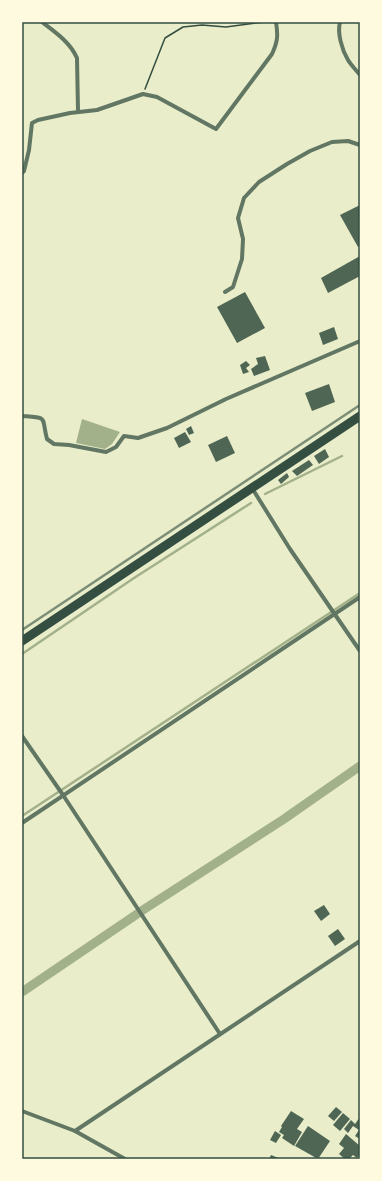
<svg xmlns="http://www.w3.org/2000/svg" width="382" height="1181" viewBox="0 0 382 1181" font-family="'Exo 2',sans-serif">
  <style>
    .water { fill: #a3b18a }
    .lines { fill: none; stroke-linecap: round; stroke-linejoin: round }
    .stream { stroke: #a3b18a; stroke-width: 2.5 }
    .canal { stroke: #a3b18a; stroke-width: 9 }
    .building { fill: #4f6655 }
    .path { stroke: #344e41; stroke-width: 1.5 }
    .minor { stroke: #617663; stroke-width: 4 }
    .trunk { stroke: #344e41; stroke-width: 9 }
    .rail { stroke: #7c8e77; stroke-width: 2.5 }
    .neatline { fill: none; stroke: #344e41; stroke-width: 1.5 }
  </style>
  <rect width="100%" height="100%" fill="#e9edc9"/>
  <!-- water -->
  <polygon class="water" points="82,419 120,432 112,444 105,449 76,443"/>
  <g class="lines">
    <!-- stream -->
    <g class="stream">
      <polyline points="265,494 342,456"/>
      <polyline points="22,654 134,578 251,503"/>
      <polyline points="22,816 360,593"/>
    </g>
    <!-- canal -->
    <polyline class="canal" points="22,992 146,908 284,819 360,766"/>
  </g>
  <!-- building -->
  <g class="building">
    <polygon points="360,205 360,246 358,247 340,215"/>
    <polygon points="360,256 360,276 328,293 321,278"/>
    <polygon points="245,292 265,328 237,343 217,307"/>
    <polygon points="334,327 338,339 323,345 319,333"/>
    <polygon points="265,356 270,370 254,376 251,369 258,364 256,358"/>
    <polygon points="246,361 250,365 246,368 249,372 243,374 240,365"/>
    <polygon points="329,384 335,402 312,411 305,393"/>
    <polygon points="191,426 194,433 189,435 186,429"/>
    <polygon points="185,432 191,442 179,448 174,438"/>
    <polygon points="227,436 235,453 216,462 208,445"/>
    <polygon points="325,449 329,457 319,464 314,456"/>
    <polygon points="309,460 313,465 297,476 292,471"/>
    <polygon points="287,473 289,477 281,484 278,480"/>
    <polygon points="324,905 330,914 321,921 314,911"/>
    <polygon points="338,929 345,939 335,946 328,936"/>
    <polygon points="336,1107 342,1112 334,1121 328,1116"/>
    <polygon points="291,1111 304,1119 297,1129 302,1132 294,1146 282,1138 284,1135 279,1132 282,1127 281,1126"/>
    <polygon points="343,1113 350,1119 340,1131 333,1125"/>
    <polygon points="360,1117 360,1139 355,1136 359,1130 353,1126 348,1133 344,1129 351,1120 355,1124"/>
    <polygon points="308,1126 330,1141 318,1159 295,1146"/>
    <polygon points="275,1131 281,1135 276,1143 270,1140"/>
    <polygon points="346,1134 360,1146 360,1154 357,1158 353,1155 349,1159 345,1159 339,1154 344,1148 339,1144"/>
    <polygon points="271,1155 281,1159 269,1159"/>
  </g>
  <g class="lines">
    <!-- path -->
    <polyline class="path" points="145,89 165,38 183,27 202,25 226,27 264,22"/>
    <!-- minor -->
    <g class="minor">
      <path d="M42,22C55,32 70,42 77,58L78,111"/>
      <path d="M340,22C337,33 342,50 348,60C351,65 356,70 360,75"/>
      <path d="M22,173L24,171L29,150L32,123L38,120L70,113L97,110L143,94L157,97L216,129L272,54C278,41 278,35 276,22"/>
      <polyline points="225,292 233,287 242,259 243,239 238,218 244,198 259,182 287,164 310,151 332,142 348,141 360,145"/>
      <path d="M22,416C49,418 41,416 47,439L54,444L69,445L106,452L116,447L124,436L138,438L167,428L226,399L360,341"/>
      <polyline points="252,488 290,549 360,651"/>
      <polyline points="22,736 63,795 220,1034"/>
      <polyline points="22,823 360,597"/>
      <polyline points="22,1111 75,1131 125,1159"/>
      <polyline points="75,1131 360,941"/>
    </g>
    <!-- trunk -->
    <polyline class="trunk" points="22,641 360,416"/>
    <!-- rail -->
    <polyline class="rail" points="22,630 360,405"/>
  </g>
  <!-- border -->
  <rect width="382" height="1181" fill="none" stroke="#fefae0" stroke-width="46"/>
  <rect x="23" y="23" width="336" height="1135" class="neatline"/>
</svg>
